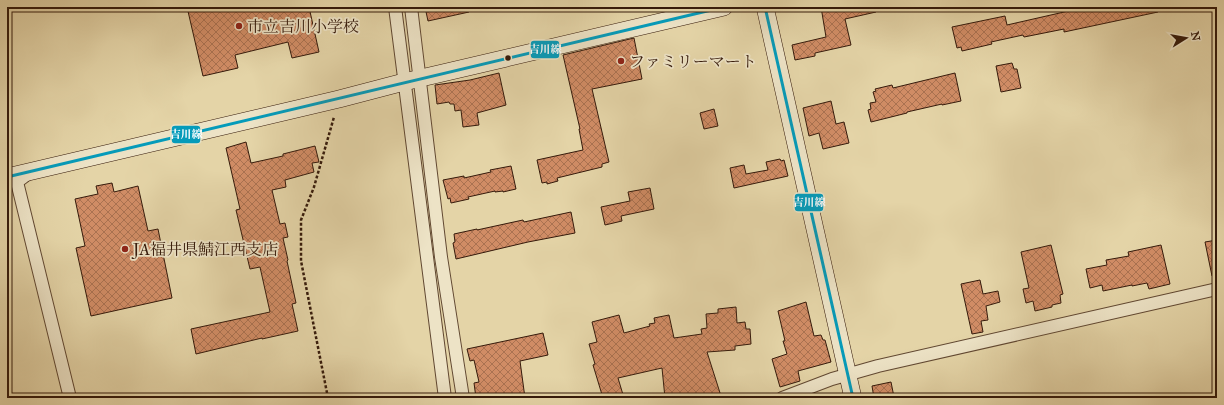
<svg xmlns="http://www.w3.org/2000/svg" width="1224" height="405" viewBox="0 0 1224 405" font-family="'IM FELL Great Primer','Noto Serif JP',serif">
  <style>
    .building { fill: url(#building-cross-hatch); stroke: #351a0b }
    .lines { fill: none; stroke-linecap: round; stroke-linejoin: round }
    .minor-casing { stroke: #614832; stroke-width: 14 }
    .secondary-casing { stroke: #351a0b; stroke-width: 18 }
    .path { stroke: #351a0b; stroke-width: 2.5; stroke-dasharray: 3 2; stroke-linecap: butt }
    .minor { stroke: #ede3c6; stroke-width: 12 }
    .secondary { stroke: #ede3c6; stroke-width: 17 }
    .bus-1-casing { stroke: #ede3c6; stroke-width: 6 }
    .bus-1 { stroke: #059bba; stroke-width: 3 }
    .poi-dot { fill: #8f2418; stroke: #ede3c6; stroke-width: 1.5 }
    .bus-dot { fill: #351a0b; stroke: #ede3c6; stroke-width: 1.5 }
    .labels { text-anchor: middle; stroke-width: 3.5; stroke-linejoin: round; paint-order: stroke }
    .poi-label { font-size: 16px; fill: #351a0b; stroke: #ede3c6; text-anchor: start }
    .line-badge { stroke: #ede3c6; stroke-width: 1.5 }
    .badge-label { font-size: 11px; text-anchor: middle; font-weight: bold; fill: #fff }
  </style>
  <defs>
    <pattern id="building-cross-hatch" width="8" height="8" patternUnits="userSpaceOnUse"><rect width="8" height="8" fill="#d08c65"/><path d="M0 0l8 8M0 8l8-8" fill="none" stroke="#aa7251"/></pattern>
  </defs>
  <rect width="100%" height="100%" fill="#e4d4a7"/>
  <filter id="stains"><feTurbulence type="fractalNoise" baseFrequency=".005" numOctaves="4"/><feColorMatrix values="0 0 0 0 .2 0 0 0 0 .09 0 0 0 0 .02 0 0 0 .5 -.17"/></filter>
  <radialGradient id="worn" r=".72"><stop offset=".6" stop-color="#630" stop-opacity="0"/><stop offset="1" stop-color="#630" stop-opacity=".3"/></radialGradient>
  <!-- building -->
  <g class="building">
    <polygon points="187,7 309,7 319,52 292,58 288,42 235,55 238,68 203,76"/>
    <polygon points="425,7 469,7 469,12 428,21"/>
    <polygon points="821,7 876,7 876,12 845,19 851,45 815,53 815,56 795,60 792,45 826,37"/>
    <polygon points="1086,7 1158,7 1158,12 1064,32 1064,29 1024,37 1023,35 991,42 992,44 962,51 961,47 957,48 952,27 1005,16 1007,25"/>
    <polygon points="634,38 642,79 592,89 609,162 602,164 602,167 557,178 558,181 547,184 547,182 542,183 537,160 583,150 579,129 580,129 563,55"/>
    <polygon points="1012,63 1014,69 1017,69 1021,88 1001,92 996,66"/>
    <polygon points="499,73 506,105 477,113 479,125 463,127 461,110 455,111 454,104 450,104 449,102 437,104 435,85 470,80"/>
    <polygon points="955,73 961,101 942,105 942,104 907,112 907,113 871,122 868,110 871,109 870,103 876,102 873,92 876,91 875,89 892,85 893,88"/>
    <polygon points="831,101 836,124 844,122 849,143 823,149 819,133 809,136 803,108"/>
    <polygon points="714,109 718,126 704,129 700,113"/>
    <polygon points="246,142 251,163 283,156 283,154 315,146 319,162 312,163 314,172 285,180 286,187 272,190 280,224 285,223 288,237 283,238 288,260 287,261 296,303 292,304 298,331 262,339 262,338 196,354 191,329 270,312 260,267 250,269 236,210 240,209 226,148"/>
    <polygon points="780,159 781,161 784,160 788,176 734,188 730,168 744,165 746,174 768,170 766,162"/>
    <polygon points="511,166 516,189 503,192 503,191 495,192 495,191 468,197 469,199 451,203 450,198 448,199 443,180 464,176 464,178 491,172 490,170"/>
    <polygon points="112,183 114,192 138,186 148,231 158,229 172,298 91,316 76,248 85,246 75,199 98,194 96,186"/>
    <polygon points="650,188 654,209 621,216 622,221 605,225 601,207 630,201 628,192"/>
    <polygon points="571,212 575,233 528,242 456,259 453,243 455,242 454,234 477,229 477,230 523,220 524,222"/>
    <polygon points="1217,240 1217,275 1212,276 1205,242"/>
    <polygon points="1051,245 1063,294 1060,295 1061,303 1052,305 1052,307 1035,311 1033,301 1026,303 1023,289 1029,288 1021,252"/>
    <polygon points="1161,245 1170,284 1149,289 1147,283 1132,286 1132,285 1103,291 1102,285 1090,288 1086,269 1107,265 1106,260 1129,256 1128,252"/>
    <polygon points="980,280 983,294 998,291 1000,302 986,306 988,320 981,321 983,332 972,334 961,284"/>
    <polygon points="806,302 814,336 821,335 823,340 825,340 831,362 798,371 800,381 780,387 772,359 787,354 783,341 785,341 778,311"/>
    <polygon points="736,307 737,323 745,322 746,329 750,329 751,344 735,346 735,350 707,352 721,396 712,398 665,398 662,368 618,378 624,398 603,398 593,365 595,364 589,344 597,342 592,322 619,315 624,333 650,326 649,324 655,323 654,318 669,315 674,338 702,334 701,329 707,328 706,314 718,313 718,309"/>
    <polygon points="543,333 548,355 520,361 525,398 476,398 474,383 479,382 474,360 470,361 467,349"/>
    <polygon points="891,382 894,397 874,398 872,386"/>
  </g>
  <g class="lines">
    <!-- minor casing -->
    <g class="minor-casing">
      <g id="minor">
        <polyline points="395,7 445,398"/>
        <polyline points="411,7 441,257 463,398"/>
        <polyline points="29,173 17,182 70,398"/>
        <polyline points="782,398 832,379 878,366 1217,289"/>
      </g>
    </g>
    <!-- secondary casing -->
    <g class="secondary-casing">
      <g id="secondary">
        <polyline points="765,7 853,398"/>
        <polyline points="7,177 339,99 404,82 724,7"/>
      </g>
    </g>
    <!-- path -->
    <polyline class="path" points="328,398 301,261 301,220 314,187 334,117"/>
    <!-- minor -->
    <use href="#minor" class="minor"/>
    <!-- secondary -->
    <use href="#secondary" class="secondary"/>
    <!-- bus-1 casing -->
    <g class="bus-1-casing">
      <g id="bus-1">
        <polyline points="765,7 853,398"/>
        <polyline points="7,177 724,7"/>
      </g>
    </g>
    <!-- bus-1 -->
    <use href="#bus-1" class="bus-1"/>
  </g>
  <!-- markers -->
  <g class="poi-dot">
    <circle cx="239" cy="26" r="4"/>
    <circle cx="621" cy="61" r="4"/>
    <circle cx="125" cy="249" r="4"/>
  </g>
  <circle class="bus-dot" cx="508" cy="58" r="3.5"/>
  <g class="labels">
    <!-- poi labels -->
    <g class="poi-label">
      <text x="247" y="32">市立吉川小学校</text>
      <text x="629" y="67">ファミリーマート</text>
      <text x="133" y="255">JA福井県鯖江西支店</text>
    </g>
  </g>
  <g class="line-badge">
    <rect x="530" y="40" width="30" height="19" rx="4" fill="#059bba"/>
    <rect x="171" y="125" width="30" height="19" rx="4" fill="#059bba"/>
    <rect x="794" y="193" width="30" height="19" rx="4" fill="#059bba"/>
  </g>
  <g class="badge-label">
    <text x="545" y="53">吉川線</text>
    <text x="186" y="138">吉川線</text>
    <text x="809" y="206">吉川線</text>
  </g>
  <!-- margin -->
  <rect width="1224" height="405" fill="none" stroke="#e4d4a7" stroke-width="24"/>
  <rect x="8" y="8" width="1208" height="389" fill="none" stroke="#351a0b" stroke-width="2"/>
  <rect x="12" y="12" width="1200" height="381" fill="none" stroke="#351a0b"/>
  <!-- north arrow -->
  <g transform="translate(1186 38) rotate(79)" stroke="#ede3c6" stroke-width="3" paint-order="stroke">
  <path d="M0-3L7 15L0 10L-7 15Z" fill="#351a0b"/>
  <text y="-6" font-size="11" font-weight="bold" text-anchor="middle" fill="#351a0b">N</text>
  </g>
  <rect width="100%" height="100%" filter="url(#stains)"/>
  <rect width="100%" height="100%" fill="url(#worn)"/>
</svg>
